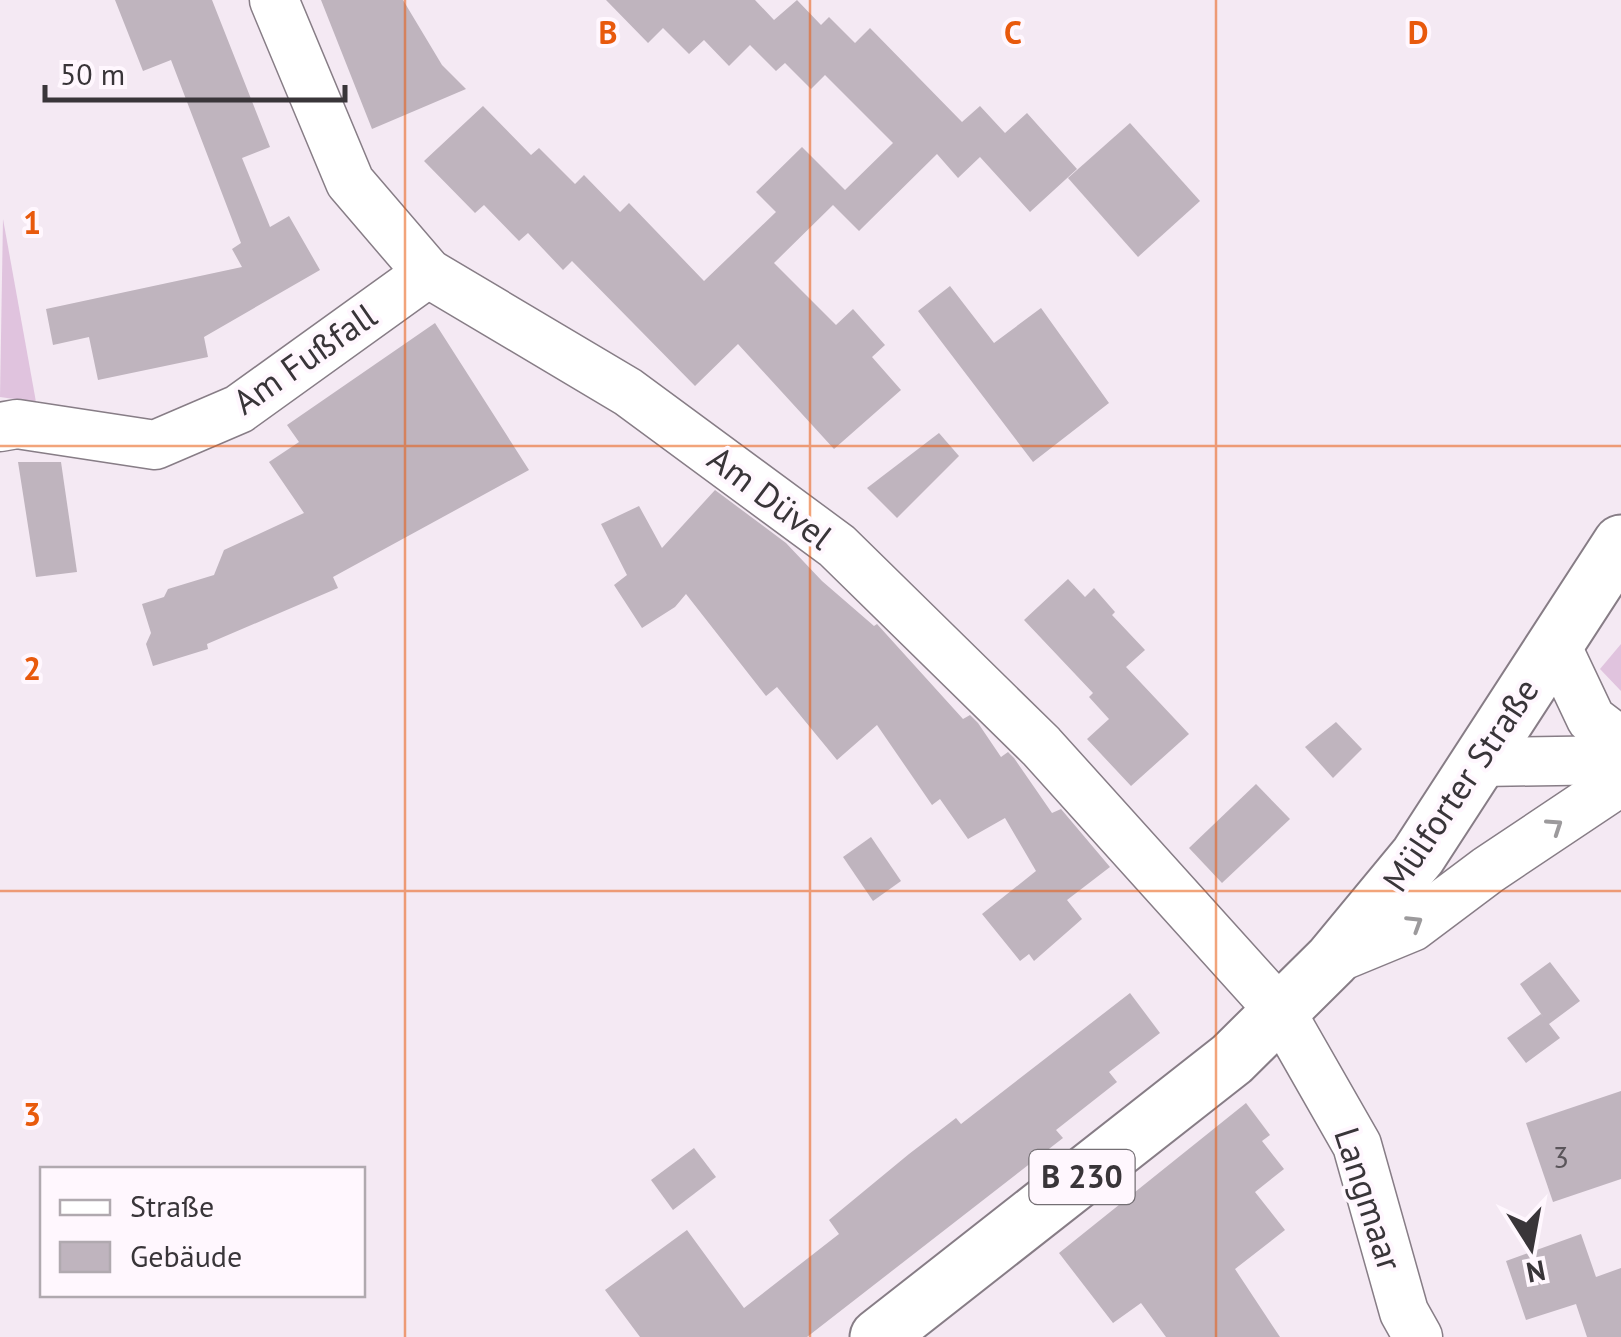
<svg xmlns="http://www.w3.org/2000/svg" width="1621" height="1337" viewBox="0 0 1621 1337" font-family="'PT Sans',sans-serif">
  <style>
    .green { fill: #e0c3de }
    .building { fill: #bfb4be }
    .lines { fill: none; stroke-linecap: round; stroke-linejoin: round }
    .minor-casing { stroke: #877d86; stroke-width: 51 }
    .primary-casing { stroke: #877d86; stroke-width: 59 }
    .minor { stroke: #fff; stroke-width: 48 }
    .primary { stroke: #fff; stroke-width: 55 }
    .oneway { stroke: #9c9a9c }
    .grid { fill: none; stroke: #e8590c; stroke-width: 2.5; stroke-opacity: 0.55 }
    .labels { text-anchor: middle; stroke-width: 8; stroke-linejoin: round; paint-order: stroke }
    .number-label { font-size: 30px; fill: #5a555a }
    .shield { fill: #fff7fe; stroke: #746f74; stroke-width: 2.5 }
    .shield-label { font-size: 32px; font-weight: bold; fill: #393539 }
    .street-label { font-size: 35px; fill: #393539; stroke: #fff7fe }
    .grid-label { font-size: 32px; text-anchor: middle; font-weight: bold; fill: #e8590c; stroke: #fff7fe; stroke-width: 8; stroke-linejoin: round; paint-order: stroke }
  </style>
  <rect width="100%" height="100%" fill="#f4e9f3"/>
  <!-- green -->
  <g class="green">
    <polygon points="3,219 36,402 0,397"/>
    <polygon points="1621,644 1621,691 1600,669"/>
  </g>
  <!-- building -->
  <g class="building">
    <polygon points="115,0 212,0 270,147 242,158 270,227 289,216 320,270 204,337 208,357 98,380 89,337 53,345 46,309 242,267 232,249 241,243 171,60 143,71"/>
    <polygon points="321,0 403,0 442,65 466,89 372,129"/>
    <polygon points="606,0 755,0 774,20 797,0 821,25 829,17 855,43 870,28 962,122 980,106 1005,133 1027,113 1077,169 1030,212 980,157 958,178 937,154 859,231 833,205 774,263 836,325 853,309 885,345 872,357 901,390 834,449 738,344 695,386 572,261 563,270 528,233 519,241 484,205 475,213 424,161 483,106 531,155 539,148 575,184 584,175 620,212 629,203 704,281 776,212 756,192 802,147 845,190 893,143 825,75 811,89 785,63 776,71 750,45 729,66 704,40 689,54 663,28 648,43"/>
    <polygon points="1130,123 1200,201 1138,257 1068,178"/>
    <polygon points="950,286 994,343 1041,308 1109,403 1033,462 918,311"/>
    <polygon points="435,323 529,470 333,577 338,588 207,644 208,649 153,666 146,644 151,633 142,604 164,597 168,589 214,575 224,550 304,513 269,462 299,442 287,425"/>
    <polygon points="939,433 959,456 897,518 867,488"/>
    <polygon points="18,462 61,462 77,572 36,577"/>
    <polygon points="715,490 786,543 822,581 874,626 877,624 963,719 970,715 978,723 1001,757 1008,752 1014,758 1052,813 1061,809 1110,867 1067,900 1082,919 1034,961 1029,954 1020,961 982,914 1036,871 1005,818 968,839 940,799 932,805 877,725 837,760 777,687 766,696 686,594 675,607 642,628 614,585 627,575 601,524 639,506 662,548"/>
    <polygon points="1068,579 1085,597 1094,588 1115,612 1112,615 1145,650 1126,667 1189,734 1131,786 1087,739 1109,719 1089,697 1093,693 1024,620"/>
    <polygon points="1336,722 1362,749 1333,778 1305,747"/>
    <polygon points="1256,784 1290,819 1222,883 1189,848"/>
    <polygon points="871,837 901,881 873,901 843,857"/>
    <polygon points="1550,962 1580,1001 1549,1024 1560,1038 1526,1063 1507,1038 1541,1014 1544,1018 1520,984"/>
    <polygon points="1130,993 1160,1033 1109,1072 1117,1082 1056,1130 1063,1138 807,1337 640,1337 605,1290 687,1230 744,1308 839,1234 829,1220 909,1154 956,1118 961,1124"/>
    <polygon points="1621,1091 1621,1179 1553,1202 1526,1123"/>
    <polygon points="1246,1103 1270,1135 1262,1141 1284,1169 1255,1192 1285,1230 1235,1269 1280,1337 1166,1337 1141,1303 1113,1323 1059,1253"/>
    <polygon points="694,1148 716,1177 673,1210 651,1180"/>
    <polygon points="1581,1234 1596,1277 1621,1268 1621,1337 1587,1337 1576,1304 1526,1320 1506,1261"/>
  </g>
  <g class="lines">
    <!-- minor casing -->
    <g class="minor-casing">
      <g id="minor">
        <polyline points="274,0 350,182 428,273 628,392 837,546 1041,746 1281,1012 1357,1145 1404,1312 1418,1337"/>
        <polyline points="0,427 17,424 155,445 239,409 428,273"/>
        <polyline points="1556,645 1591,719 1621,742"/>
        <polyline points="1481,762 1621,760"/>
        <polyline points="1332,960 1412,927 1488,870 1621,781"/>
      </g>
    </g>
    <!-- primary casing -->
    <g class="primary-casing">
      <polyline id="primary" points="878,1337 1232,1059 1332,960 1418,856 1621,543"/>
    </g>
    <!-- minor -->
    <use href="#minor" class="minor"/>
    <!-- primary -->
    <use href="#primary" class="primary"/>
  </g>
  <!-- one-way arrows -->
  <defs><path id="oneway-chevron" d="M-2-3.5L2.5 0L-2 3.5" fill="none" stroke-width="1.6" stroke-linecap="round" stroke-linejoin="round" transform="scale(2.5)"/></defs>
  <g class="oneway">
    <use href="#oneway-chevron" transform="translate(1555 826) rotate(-34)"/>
    <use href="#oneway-chevron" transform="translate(1415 923) rotate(-32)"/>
  </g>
  <!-- grid -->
  <path class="grid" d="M405,0V1337M810,0V1337M1216,0V1337M0,446H1621M0,891H1621"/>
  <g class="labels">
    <!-- number labels -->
    <g class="number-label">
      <text x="1561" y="1168">3</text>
    </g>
    <!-- shield labels -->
    <rect class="shield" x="1029.5" y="1150" width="105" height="54" rx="8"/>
    <g class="shield-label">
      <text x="1082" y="1188">B 230</text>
    </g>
    <!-- street labels -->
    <g class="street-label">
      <text transform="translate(305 359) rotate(-35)" y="12">Am Fußfall</text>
      <text transform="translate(770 498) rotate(37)" y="12">Am Düvel</text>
      <text transform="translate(1461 785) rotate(-56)" y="12">Mülforter Straße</text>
      <text transform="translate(1368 1199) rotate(72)" y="12">Langmaar</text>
    </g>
  </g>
  <g class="grid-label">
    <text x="608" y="44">B</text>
    <text x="1013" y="44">C</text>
    <text x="1418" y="44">D</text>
    <text x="32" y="234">1</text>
    <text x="32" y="680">2</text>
    <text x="32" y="1126">3</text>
  </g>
  <!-- legend -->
  <rect x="40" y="1167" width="325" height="130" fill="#fff7fe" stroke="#b0a9af" stroke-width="2.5"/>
  <rect x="60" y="1200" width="50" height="15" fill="#ffffff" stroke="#b0a9af" stroke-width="2.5"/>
  <text x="130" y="1217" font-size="30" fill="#393539">Straße</text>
  <rect x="60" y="1242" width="50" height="30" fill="#bfb4be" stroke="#b0a9af" stroke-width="2.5"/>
  <text x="130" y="1267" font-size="30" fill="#393539">Gebäude</text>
  <!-- north arrow -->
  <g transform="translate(1531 1247) rotate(169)" stroke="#fff7fe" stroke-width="8" paint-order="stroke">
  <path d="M0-8L18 38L0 25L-18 38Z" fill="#393539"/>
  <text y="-15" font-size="28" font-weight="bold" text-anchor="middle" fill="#393539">N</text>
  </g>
  <!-- scale -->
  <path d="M45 85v15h300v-15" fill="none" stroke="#393539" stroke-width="5"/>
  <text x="60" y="85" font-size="30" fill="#393539" stroke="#fff7fe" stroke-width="8" paint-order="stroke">50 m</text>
</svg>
